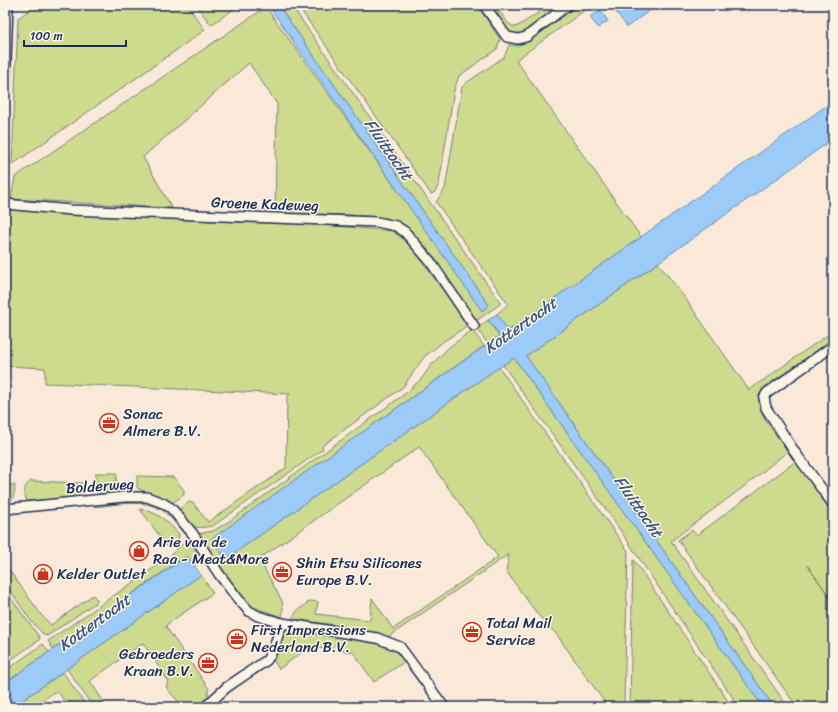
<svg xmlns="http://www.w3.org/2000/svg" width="838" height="712" viewBox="0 0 838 712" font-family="Sriracha,sans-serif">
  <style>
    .green { fill: #ceda8e; stroke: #748476 }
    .water { fill: #9ccbf7; stroke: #688dba }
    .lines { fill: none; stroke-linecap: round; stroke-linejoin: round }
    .minor-casing { stroke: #1b2f5e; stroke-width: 12 }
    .minor { stroke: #fcf5e5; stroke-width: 9 }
    .labels { text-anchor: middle; stroke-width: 3; stroke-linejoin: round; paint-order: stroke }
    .street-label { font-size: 15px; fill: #1b2f5e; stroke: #fcf5e5 }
    .poi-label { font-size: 15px; fill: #1b2f5e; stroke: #fcf5e5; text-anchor: start }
    .water-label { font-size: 16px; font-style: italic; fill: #3b5684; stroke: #fcf5e5 }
  </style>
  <rect width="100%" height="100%" fill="#fae9d9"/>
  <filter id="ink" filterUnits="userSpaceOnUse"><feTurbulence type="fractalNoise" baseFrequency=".025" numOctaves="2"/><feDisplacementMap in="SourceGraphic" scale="8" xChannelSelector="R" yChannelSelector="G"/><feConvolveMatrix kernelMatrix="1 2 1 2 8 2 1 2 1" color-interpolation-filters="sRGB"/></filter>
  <g filter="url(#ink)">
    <!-- green -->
    <g class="green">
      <polygon points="37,5 187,5 205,30 12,165 18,18"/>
      <polygon points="196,5 240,5 211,25"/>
      <polygon points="278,5 291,5 500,302 500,304 473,323 408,233 388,218 354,215 275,213 277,104 249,63 143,157 172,208 11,199 15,177 266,7 428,233 482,311 489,305"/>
      <polygon points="297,5 477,5 500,39 497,49 459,76 454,90 439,184 435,192 431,194"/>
      <polygon points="488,5 495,5 508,23 514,27 518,26 550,5 563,5 519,35 510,35"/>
      <polygon points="579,5 592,5 516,60 641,237 508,331 497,314 508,304 436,202 445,189 462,87 466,83 504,57 509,45 518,46 531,39"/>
      <path d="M5,208L51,212L213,221L323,225L393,231L412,247L450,300L467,326L444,341L424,357L403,387L322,446L323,449L213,526C192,529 192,529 180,512V508L189,502L193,503L208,522L286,468L287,397L290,394L45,383V368L5,366Z"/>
      <path d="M658,263L685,298L749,390L833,331V339L762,389C761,393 758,397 759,401C759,417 779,438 788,451L750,482L671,541L788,707H774L526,356Z"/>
      <polygon points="488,320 499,336 488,344 477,329"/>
      <polygon points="472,330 484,346 212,539 226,559 499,367 628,551 624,703 619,707 608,707 557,635 538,615 506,571 509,554 388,637 350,627 292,619 297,611 310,601 318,602 316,614 370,620 372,598 393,629 498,557 419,447 259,559 282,601 283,609 282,617 253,607 244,600 198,534 213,531 231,520 406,393 422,378 432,364 448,348"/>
      <polygon points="514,358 763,707 739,707 608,512 503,365"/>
      <polygon points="796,461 833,514 833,601 807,565 833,602 833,707 797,707 678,540 692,530 697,535"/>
      <path d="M96,473H117C116,488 117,493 99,494L95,489Z"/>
      <polygon points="137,476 173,477 184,490 184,495 172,503 137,488"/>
      <path d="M31,481L83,483V497L27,501C23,493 23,486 31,481Z"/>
      <path d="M5,485H15C14,493 15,502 5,504Z"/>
      <path d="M139,500C166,507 168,512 186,532L184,534C177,526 171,517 163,511C145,498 115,505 95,507V504Z"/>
      <path d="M140,509C158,512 167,521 179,534L178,545L169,547L166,545Z"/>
      <polygon points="187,539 202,559 194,566 187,557 183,558 53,649 48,641 168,558"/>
      <polygon points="633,560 634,560 732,707 630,706"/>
      <polygon points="5,564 42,616 51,625 93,595 98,601 47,636 44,635 31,621 5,583"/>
      <path d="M201,575L213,593L167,624L166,627L209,689C207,693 209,696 207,699C202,708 191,707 183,707L168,690L166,685L169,682L143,643L90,681L107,707H93L67,669Z"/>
      <polygon points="5,590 40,638 39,640 5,664"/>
      <polygon points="288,629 297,629 375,640 395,647 424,681 419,683 404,662 374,682 353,652 309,647 279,669 273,660 282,636"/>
      <polygon points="43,644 49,652 5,683 5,671"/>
      <polygon points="63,672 87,707 68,707 59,693 54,692 34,707 13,707"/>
    </g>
    <!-- water -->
    <g class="water">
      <polygon points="268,5 278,5 489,305 482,311"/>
      <polygon points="611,5 657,5 627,27"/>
      <polygon points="600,10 608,21 598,28 590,17"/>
      <polygon points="833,101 833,139 526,356 774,707 763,707 514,358 489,374 226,559 211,539 499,336 498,333 488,320 497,314 508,331"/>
      <polygon points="187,556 201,575 13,707 5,707 5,683"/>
    </g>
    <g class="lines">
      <!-- minor casing -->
      <g class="minor-casing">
        <g id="minor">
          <polyline points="484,5 507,37 518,39 526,37 568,5"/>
          <polyline points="5,88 8,5"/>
          <polyline points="5,204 71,210 377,222 396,226 405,232 430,261 474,326"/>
          <polyline points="833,346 767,393 764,398 766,408 796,454 833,504"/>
          <polyline points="5,509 124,497 147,497 163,503 171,508 193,534 219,574 238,599 249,611 258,616 282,623 377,638 400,647 444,707"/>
          <polyline points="205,707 227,687 267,660 273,650 282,623"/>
        </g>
      </g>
      <!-- minor -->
      <use href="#minor" class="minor"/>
    </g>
  </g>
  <!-- icons -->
  <defs>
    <g id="office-ring" transform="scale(1)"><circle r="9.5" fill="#fcf5e5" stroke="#c8321e" stroke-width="1.5"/><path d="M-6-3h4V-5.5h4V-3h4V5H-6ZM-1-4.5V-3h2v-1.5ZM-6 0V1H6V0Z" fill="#c8321e"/></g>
    <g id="shop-ring" transform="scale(1)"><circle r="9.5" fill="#fcf5e5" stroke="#c8321e" stroke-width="1.5"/><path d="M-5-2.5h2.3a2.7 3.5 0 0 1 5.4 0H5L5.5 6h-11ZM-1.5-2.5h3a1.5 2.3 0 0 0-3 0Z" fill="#c8321e"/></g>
  </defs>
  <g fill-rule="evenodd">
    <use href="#office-ring" x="109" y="423"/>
    <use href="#shop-ring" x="139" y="551"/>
    <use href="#office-ring" x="282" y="572"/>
    <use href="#shop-ring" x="43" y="574"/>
    <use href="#office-ring" x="472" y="632"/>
    <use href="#office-ring" x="237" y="639"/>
    <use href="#office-ring" x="208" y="663"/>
  </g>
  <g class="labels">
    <!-- street labels -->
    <g class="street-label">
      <text transform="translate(265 204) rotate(2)" y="5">Groene Kadeweg</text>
      <text transform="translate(100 486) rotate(-4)" y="5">Bolderweg</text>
    </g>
    <!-- poi labels -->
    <g class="poi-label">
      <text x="123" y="419">Sonac<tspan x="123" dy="17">Almere B.V.</tspan></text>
      <text x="153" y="547">Arie van de<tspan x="153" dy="17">Raa - Meat&amp;More</tspan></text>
      <text x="296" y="568">Shin Etsu Silicones<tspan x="296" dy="17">Europe B.V.</tspan></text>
      <text x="57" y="579">Kelder Outlet</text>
      <text x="486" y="628">Total Mail<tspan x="486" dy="17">Service</tspan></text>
      <text x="251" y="635">First Impressions<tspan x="251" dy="17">Nederland B.V.</tspan></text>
      <text x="194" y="659" text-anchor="end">Gebroeders<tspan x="194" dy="17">Kraan B.V.</tspan></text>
    </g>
    <!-- water labels -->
    <g class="water-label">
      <text transform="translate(389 149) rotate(55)" y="6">Fluittocht</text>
      <text transform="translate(520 325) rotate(-35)" y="6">Kottertocht</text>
      <text transform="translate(639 506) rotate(55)" y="6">Fluittocht</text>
      <text transform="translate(94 622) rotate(-36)" y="6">Kottertocht</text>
    </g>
  </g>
  <!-- margin -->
  <rect width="838" height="712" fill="none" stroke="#fcf5e5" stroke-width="20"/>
  <rect x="10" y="10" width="818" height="692" fill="none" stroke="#1b2f5e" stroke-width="1.5" filter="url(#ink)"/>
  <!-- scale -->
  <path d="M24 40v6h102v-6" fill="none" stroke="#1b2f5e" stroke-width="2"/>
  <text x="30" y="40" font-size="12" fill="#1b2f5e" stroke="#fcf5e5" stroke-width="3" paint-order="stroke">100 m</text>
</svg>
